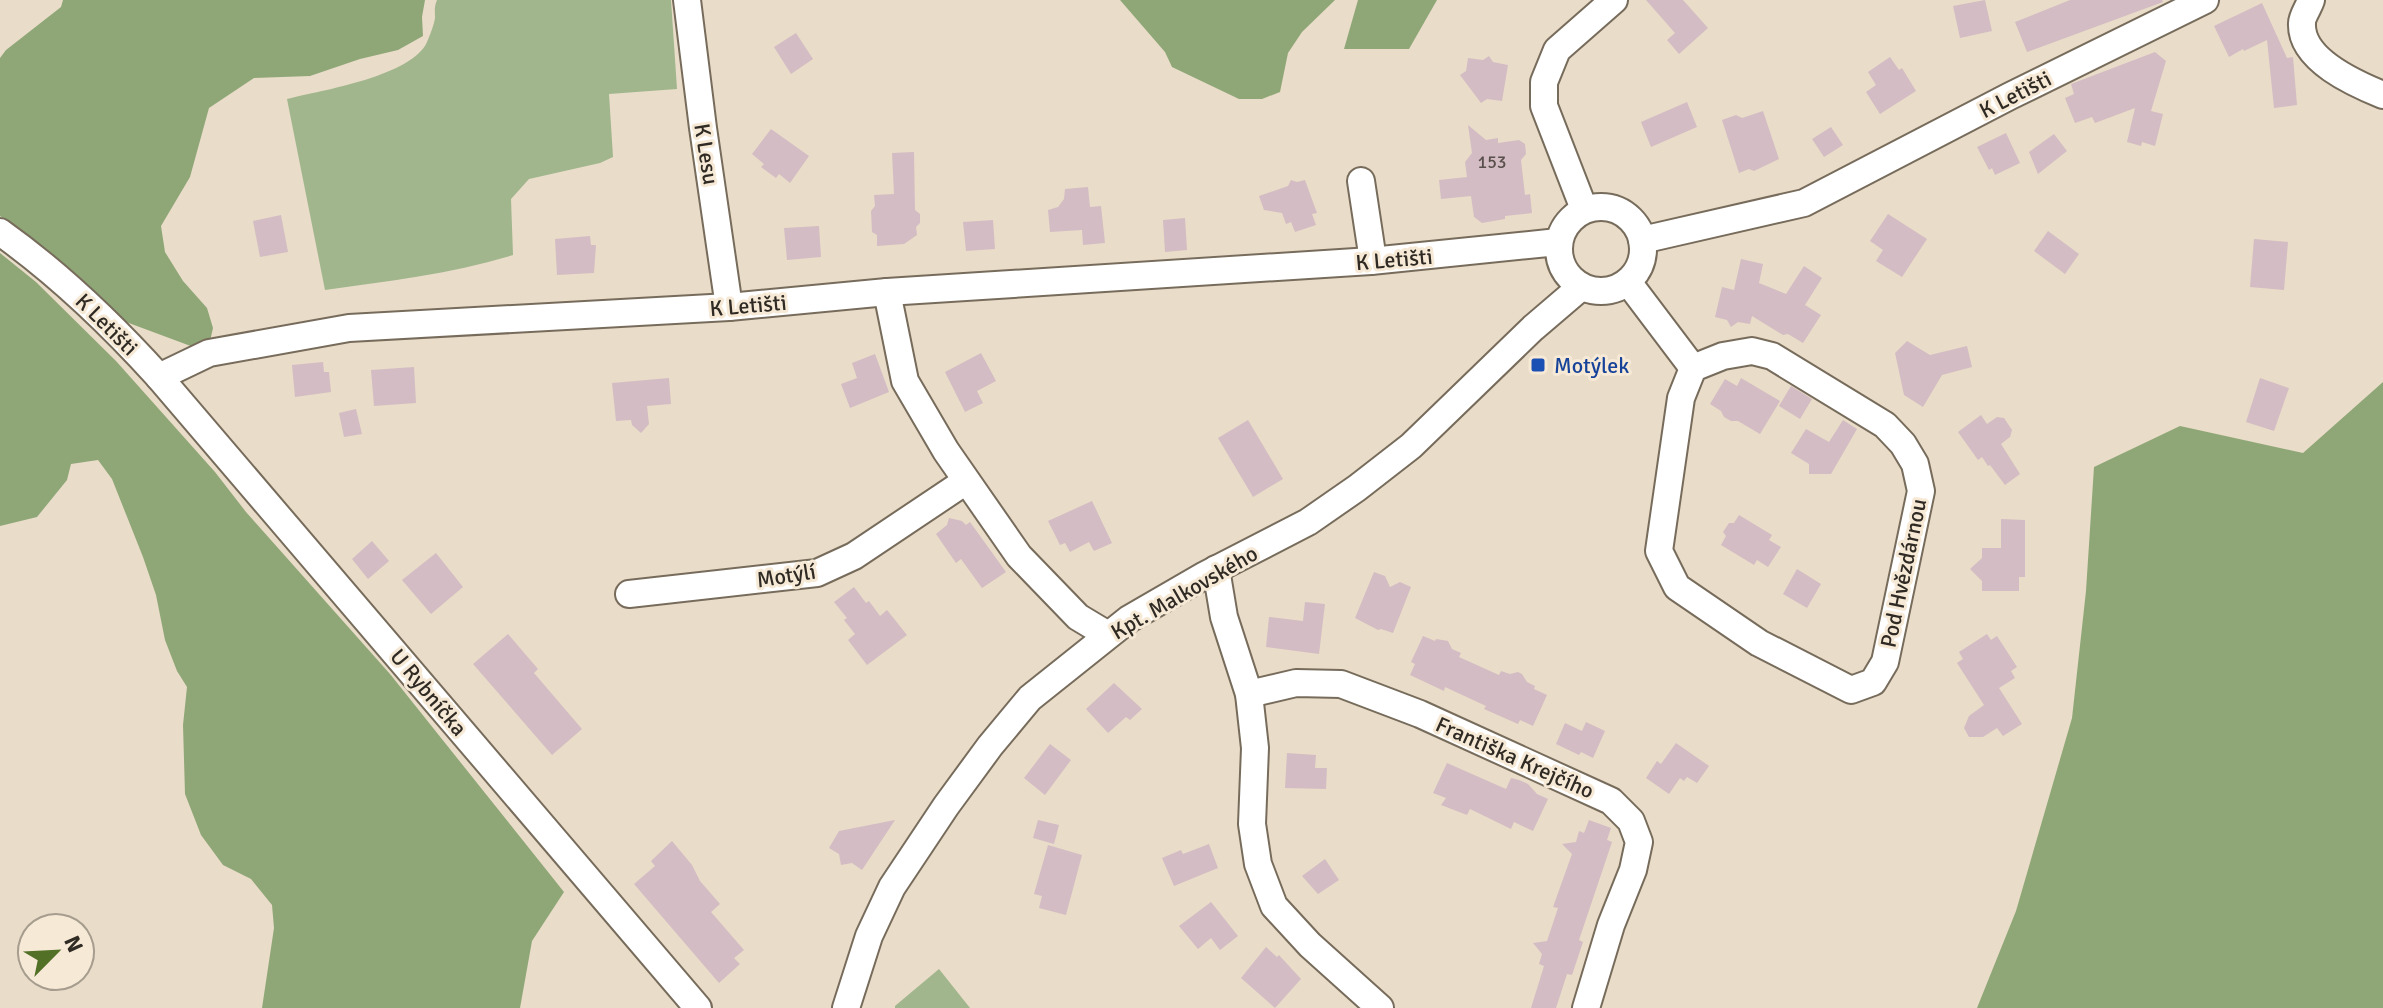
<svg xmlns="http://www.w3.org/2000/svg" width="2383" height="1008" viewBox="0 0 2383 1008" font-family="Signika,sans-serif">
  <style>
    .green { fill: #a1b68d }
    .forest { fill: #8fa777 }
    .building { fill: #d3bcc3 }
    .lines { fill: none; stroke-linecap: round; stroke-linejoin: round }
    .minor-casing { stroke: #776c5b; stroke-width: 30 }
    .minor { stroke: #fff; stroke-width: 26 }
    .transit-dot { fill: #1a4fb4; stroke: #f6e9d6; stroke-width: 3 }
    .labels { text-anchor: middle; stroke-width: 6; stroke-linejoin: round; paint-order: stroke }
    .number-label { font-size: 18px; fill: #584e4b }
    .street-label { font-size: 22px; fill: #2f2a23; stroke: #f6e9d6 }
    .transit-label { font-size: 22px; fill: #164399; stroke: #f6e9d6; text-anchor: start }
  </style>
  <rect width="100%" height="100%" fill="#e9dcc9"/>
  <!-- green -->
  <g class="green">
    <path d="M437,0H671L677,89L609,94L613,157L600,163L529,179L511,199L513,255C452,274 388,281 325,290L287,99C323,90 412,76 427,42C430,35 434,25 435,18C435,11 434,7 437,0Z"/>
    <polygon points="939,969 970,1008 895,1008 895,1006"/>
  </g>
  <!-- forest -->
  <g class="forest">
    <polygon points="63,0 425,0 422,17 423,36 398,50 360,59 310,76 254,78 209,108 190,177 161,226 165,252 183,281 207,308 213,328 210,341 196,348 110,316 70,272 0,216 0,58 6,50 61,7"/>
    <polygon points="1120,0 1335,0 1302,32 1288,53 1280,92 1262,99 1239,99 1172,67 1165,52"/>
    <polygon points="1358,0 1437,0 1409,49 1344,49"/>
    <polygon points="0,253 36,282 116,361 215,472 246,512 390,674 564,892 532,941 520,1008 262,1008 274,928 272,905 251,879 223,865 201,835 185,794 183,725 187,687 177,671 165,640 156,595 143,557 112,479 98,460 71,464 67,480 37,517 0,526"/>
    <polygon points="2383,382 2383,1008 1977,1008 2016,911 2072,718 2086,591 2094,467 2180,426 2303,453"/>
  </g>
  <!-- building -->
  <g class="building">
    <polygon points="1646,0 1683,0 1708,28 1679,54 1667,40 1675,33"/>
    <polygon points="1985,0 1992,31 1960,38 1953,6"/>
    <polygon points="2070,0 2162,0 2163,2 2027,52 2015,22"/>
    <polygon points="2262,3 2287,58 2293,57 2297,105 2274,108 2267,40 2244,51 2243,49 2229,57 2214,26"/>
    <polygon points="796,33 813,59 791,74 774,47"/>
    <polygon points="2155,52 2166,61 2151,111 2163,114 2155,146 2142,142 2141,146 2127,142 2135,108 2095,123 2092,117 2075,123 2065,98 2074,94 2071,84"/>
    <polygon points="1489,56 1493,62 1508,65 1502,101 1487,99 1481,103 1460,75 1466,71 1468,58 1483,60"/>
    <polygon points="1890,57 1899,70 1902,68 1916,91 1880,114 1866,92 1876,85 1868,72"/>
    <polygon points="1687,102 1697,127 1651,147 1641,122"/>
    <polygon points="1763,111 1779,159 1754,171 1749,169 1739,173 1722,120 1736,115 1742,118"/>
    <polygon points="1468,125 1486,140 1498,138 1498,143 1519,140 1525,144 1526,154 1521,160 1525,195 1530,194 1532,213 1505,216 1505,219 1482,223 1474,217 1471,196 1441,199 1439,180 1467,177 1465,162 1472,153"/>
    <polygon points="1831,127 1843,145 1824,157 1812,139"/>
    <polygon points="771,129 809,156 790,183 779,174 776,178 761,167 764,164 752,154"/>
    <polygon points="2006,133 2020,163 1995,175 1992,168 1989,170 1977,147"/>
    <polygon points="2054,134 2067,151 2038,174 2029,152"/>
    <polygon points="914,152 915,210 920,214 920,223 916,227 917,235 904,244 877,246 877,235 872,232 871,211 875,206 874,195 894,194 892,153"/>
    <polygon points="1291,180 1297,182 1305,180 1317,213 1312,214 1316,225 1295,232 1291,222 1286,224 1282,213 1264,210 1259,196 1288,186"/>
    <polygon points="1088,187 1090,207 1101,206 1105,243 1083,245 1082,230 1050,232 1048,210 1058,207 1064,199 1065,189"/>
    <polygon points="1888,214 1927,239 1902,277 1876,261 1883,250 1870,241"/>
    <polygon points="281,215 288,252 260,257 253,221"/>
    <polygon points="1185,218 1187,250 1165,252 1163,220"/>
    <polygon points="993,220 995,249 966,251 963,222"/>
    <polygon points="819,226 821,257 787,260 784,228"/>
    <polygon points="2048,231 2079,254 2065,274 2034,251"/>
    <polygon points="590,236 591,245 596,245 594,273 557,275 555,239"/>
    <polygon points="2254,239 2288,242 2284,290 2250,287"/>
    <polygon points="1741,259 1763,264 1759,283 1786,294 1804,266 1822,278 1805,305 1821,315 1803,343 1788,334 1783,335 1752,316 1750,324 1738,322 1731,327 1727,320 1715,317 1722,287 1734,290"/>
    <polygon points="1907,341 1930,355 1967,346 1972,367 1942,375 1923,407 1904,395 1895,353"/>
    <polygon points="981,353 996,381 977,391 983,403 965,412 945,372"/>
    <polygon points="875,354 889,392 850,408 841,384 857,378 852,363"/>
    <polygon points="323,362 324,372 329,372 331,392 295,397 292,365"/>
    <polygon points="414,367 416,403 374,406 371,370"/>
    <polygon points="669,378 671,404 647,406 649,424 641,433 632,425 631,420 616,421 612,383"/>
    <polygon points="1741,378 1780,401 1760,434 1738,421 1731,421 1724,417 1721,411 1710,404 1725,379 1737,386"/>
    <polygon points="2260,378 2289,388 2274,431 2246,422"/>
    <polygon points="1791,386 1812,399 1800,419 1779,406"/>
    <polygon points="356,409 362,434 344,437 339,413"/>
    <polygon points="1981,415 1987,424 1997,417 2004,418 2012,430 2010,437 2001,444 2020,474 2005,485 1990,465 1988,466 1982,457 1978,460 1958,432"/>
    <polygon points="1248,420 1283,479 1253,497 1218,438"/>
    <polygon points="1843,420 1857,429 1831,474 1809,474 1809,464 1791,453 1806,429 1829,442"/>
    <polygon points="1092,501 1112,543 1094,551 1089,542 1070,552 1065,543 1060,545 1048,521"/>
    <polygon points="1739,515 1772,535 1769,540 1781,547 1768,567 1757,560 1754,565 1721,545 1726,536 1723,532 1729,523 1734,523"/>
    <polygon points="949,518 962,521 966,525 970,522 1006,572 982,588 961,559 956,563 936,534 947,525"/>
    <polygon points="2001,519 2025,520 2025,577 2019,577 2019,591 1982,591 1982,581 1970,569 1982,558 1982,548 2001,548"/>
    <polygon points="372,541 389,561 368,579 352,559"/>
    <polygon points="436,553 463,587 431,614 402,580"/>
    <polygon points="1797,569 1821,584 1807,608 1783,594"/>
    <polygon points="1374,572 1385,576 1390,587 1400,582 1411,587 1393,633 1381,629 1378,630 1355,618"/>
    <polygon points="854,587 866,603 869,601 880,616 887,610 907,635 867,665 848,640 855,634 844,620 847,618 834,602"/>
    <polygon points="1305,602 1325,604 1319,654 1266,647 1269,617 1303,621"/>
    <polygon points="508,634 538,669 534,673 582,729 552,755 473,664"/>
    <polygon points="1987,634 1991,640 1997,636 2017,667 2011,671 2015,678 1999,688 2022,724 2003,736 1997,728 1983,737 1969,737 1964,728 1969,716 1984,705 1957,663 1963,659 1959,652"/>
    <polygon points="1423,636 1435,641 1436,639 1448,641 1452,649 1461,653 1459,657 1499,675 1501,671 1510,674 1518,672 1522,674 1527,682 1535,686 1534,689 1547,695 1533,726 1520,720 1518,724 1484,709 1486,706 1445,687 1444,691 1410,675 1415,664 1411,662"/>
    <polygon points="1114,683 1142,709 1130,720 1126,717 1108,733 1086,709"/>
    <polygon points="1586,722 1605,731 1593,758 1581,752 1579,755 1556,744 1565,723 1582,731"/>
    <polygon points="1676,743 1709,766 1697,783 1687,777 1684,781 1680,778 1669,794 1646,778 1657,761 1661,764"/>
    <polygon points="1050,744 1071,760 1045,795 1024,778"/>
    <polygon points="1287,753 1316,755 1315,768 1327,768 1326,789 1285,788"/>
    <polygon points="1447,763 1506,789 1511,778 1519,780 1528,784 1537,794 1548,799 1533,831 1514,822 1511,829 1470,809 1467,815 1441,805 1446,798 1433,793"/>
    <polygon points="895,820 862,870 852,863 841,865 839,854 829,848 839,831"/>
    <polygon points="1038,820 1059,825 1054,844 1033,838"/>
    <polygon points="1589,820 1611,828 1607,840 1612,842 1579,940 1583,942 1572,975 1567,974 1556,1008 1531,1008 1544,966 1539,964 1542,954 1533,943 1547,941 1558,908 1553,907 1572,854 1562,844 1576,842 1579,831 1584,833"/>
    <polygon points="672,841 692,865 700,881 720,904 711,912 744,950 734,958 740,964 719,983 634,884 655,866 651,861"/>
    <polygon points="1209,844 1218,868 1174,886 1162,858 1181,850 1183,854"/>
    <polygon points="1048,845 1082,855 1066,915 1039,908 1042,896 1034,894"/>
    <polygon points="1325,859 1339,880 1318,894 1302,876"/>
    <polygon points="1211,902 1238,936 1220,950 1211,938 1198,949 1179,926"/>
    <polygon points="1266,947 1277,957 1279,955 1301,979 1275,1008 1241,978"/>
  </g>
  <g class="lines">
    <!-- minor casing -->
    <g class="minor-casing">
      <g id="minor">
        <polyline points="687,0 703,128 729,307"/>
        <path d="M2311,0C2309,7 2302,16 2302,23C2300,60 2356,84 2383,95"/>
        <polyline points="1361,181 1371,247 1371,261"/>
        <circle cx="1601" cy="249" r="42"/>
        <polyline points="1584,209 1544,106 1544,82 1557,50 1614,0"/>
        <path d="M0,232C59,274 111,324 159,377L698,1008"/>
        <polyline points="1642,240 1804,203 2010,96 2205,0"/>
        <polyline points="1628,282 1693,368"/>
        <polyline points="887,292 905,381 946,451 1019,556 1078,617 1108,635"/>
        <polygon points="1752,351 1772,356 1885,425 1903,444 1915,464 1921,491 1885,662 1873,682 1851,690 1759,643 1677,587 1659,551 1681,398 1693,368 1723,356"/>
        <polyline points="159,377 209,353 349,328 729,307 887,292 1371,261 1558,242"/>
        <polyline points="1216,569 1224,617 1249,694 1255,748 1252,824 1258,864 1274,906 1310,945 1380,1008"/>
        <polyline points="629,594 817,573 854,556 966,481"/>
        <polyline points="1249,694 1296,683 1341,684 1420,714 1611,801 1631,821 1639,842 1633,870 1611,925 1586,1008"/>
        <polyline points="846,1008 869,936 892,887 946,806 990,746 1030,698 1129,619 1205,575 1308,522 1357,488 1411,446 1533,328 1581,287"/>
      </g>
    </g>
    <!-- minor -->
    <use href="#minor" class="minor"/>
  </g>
  <!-- markers -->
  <rect class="transit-dot" x="1530" y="357" width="16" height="16" rx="4"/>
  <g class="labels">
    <!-- number labels -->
    <g class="number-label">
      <text x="1492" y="168">153</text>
    </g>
    <!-- street labels -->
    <g class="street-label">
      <text transform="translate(2015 94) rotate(-27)" y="8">K Letišti</text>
      <text transform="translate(707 154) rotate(81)" y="8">K Lesu</text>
      <text transform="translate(1394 259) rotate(-5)" y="8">K Letišti</text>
      <text transform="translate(748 305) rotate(-5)" y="8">K Letišti</text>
      <text transform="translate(107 324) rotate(45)" y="8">K Letišti</text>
      <text transform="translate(1903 573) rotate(-78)" y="8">Pod Hvězdárnou</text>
      <text transform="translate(786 575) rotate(-9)" y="8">Motýlí</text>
      <text transform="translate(1184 592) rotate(-30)" y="8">Kpt. Malkovského</text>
      <text transform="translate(429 692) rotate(50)" y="8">U Rybníčka</text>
      <text transform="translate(1515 757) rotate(24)" y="8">Františka Krejčího</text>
    </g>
    <!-- transit labels -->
    <g class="transit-label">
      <text x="1554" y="373">Motýlek</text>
    </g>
  </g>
  <!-- north arrow -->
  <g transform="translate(56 952) rotate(66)"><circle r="38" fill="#f6e9d6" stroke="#a69d8e" stroke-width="2"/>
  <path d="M0-6L14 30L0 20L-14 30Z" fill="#527026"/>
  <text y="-12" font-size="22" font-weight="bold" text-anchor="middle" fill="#2f2a23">N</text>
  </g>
</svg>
